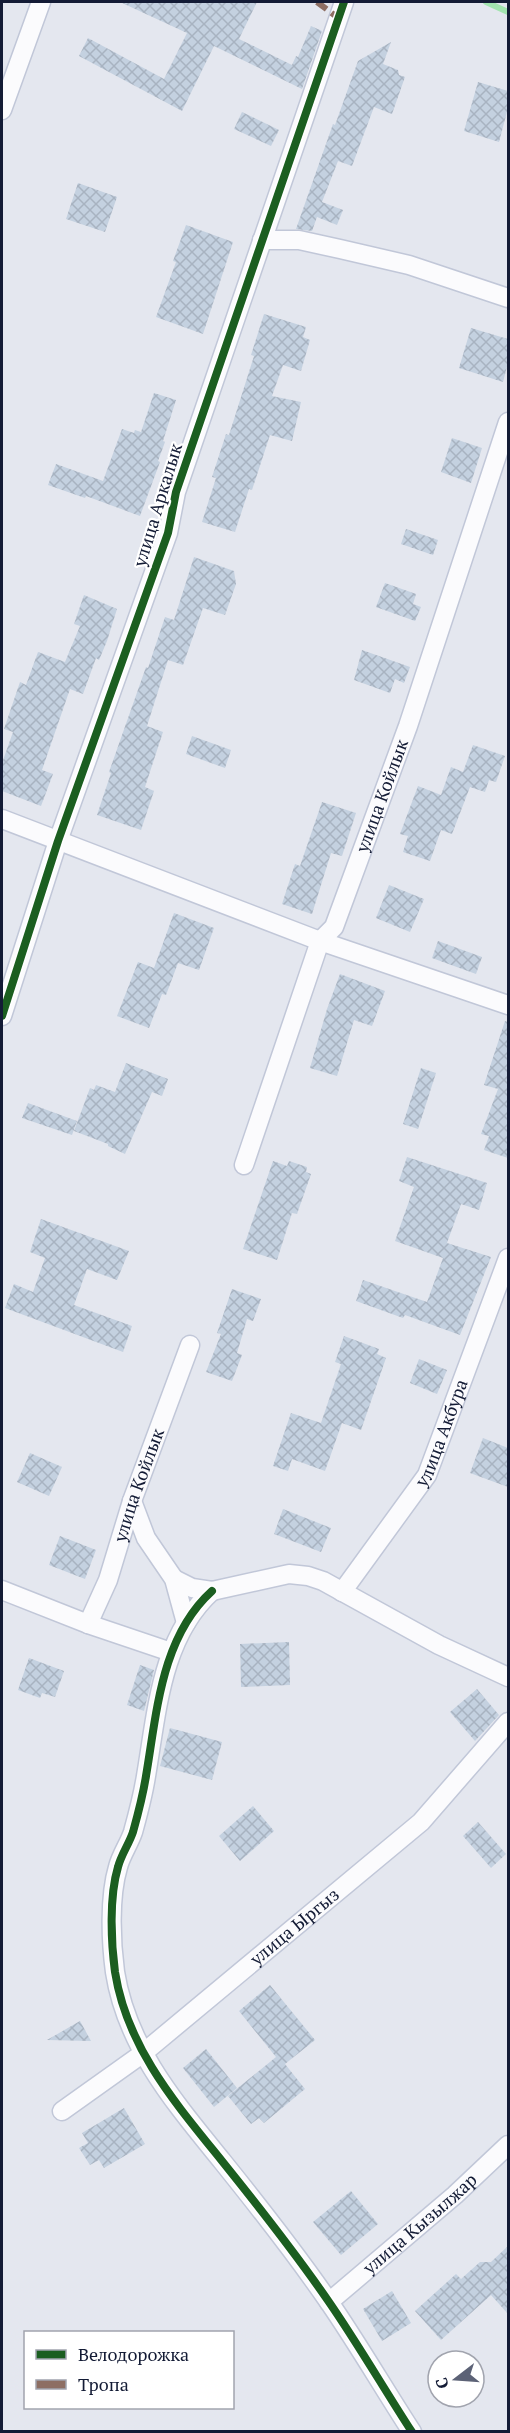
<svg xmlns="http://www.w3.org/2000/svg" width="510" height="2433" viewBox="0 0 510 2433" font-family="'PT Serif',serif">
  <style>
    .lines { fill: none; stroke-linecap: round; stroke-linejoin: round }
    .stream { stroke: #a2e4af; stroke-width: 6 }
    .building { fill: url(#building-cross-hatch) }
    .minor-casing { stroke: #c1c7d8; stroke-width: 21 }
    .minor { stroke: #fbfbfd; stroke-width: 18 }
    .quiet { stroke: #8d6e63; stroke-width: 6; stroke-dasharray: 12 6; stroke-linecap: butt }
    .cycleway-casing { stroke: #fff; stroke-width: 11 }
    .cycleway { stroke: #1b5e20; stroke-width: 8 }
    .labels { text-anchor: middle; stroke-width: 4.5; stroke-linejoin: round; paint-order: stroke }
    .street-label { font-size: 18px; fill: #131b35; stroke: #fff }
  </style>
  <defs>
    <pattern id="building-cross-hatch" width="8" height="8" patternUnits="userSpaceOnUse" patternTransform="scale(1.5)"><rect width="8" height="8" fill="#c4d1e0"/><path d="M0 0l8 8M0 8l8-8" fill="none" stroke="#a8b3c1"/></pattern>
  </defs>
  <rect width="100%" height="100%" fill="#e4e7ef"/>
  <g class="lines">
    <!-- stream -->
    <polyline class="stream" points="486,2 508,12"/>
  </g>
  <!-- building -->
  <g class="building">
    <polygon points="120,2 257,2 239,39 292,65 296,56 298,57 311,26 322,31 302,89 214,46 182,111 79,56 88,38 164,79 187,33"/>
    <polygon points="391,42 383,64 398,70 399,75 405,77 392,114 374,107 352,166 338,161 322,202 343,210 337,225 317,217 312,231 296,229 333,124 335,125 358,61"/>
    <polygon points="478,82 508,91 508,108 499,142 464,131"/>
    <polygon points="242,112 279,130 271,146 234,129"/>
    <polygon points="78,183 117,197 105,232 66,219"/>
    <polygon points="186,225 233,242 203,334 156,317 176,262 173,261"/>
    <polygon points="264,314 306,327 303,337 310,340 301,371 283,365 272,396 301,402 292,441 270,435 252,490 249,489 235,532 202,522 216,478 212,477 226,434 229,435 254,356 251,355"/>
    <polygon points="471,328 508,339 508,363 503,382 459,368"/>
    <polygon points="154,393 176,400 163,441 165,442 158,461 160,462 140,516 86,496 85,498 48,485 56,464 103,481 122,429 134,433 135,430 141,432"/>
    <polygon points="452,438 482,448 471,483 441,472"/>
    <polygon points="406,529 438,540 433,555 401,544"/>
    <polygon points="194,557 234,571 236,584 225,615 203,608 183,665 168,660 147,726 163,732 145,787 154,791 141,830 97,815 111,773 109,772 146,667 148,668 165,617 174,620"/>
    <polygon points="385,583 416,594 413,604 421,607 415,621 376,607"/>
    <polygon points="84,595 117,609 107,641 99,660 96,658 83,694 70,689 42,770 53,774 41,806 2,791 2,763 13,732 4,729 20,682 26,685 38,652 65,662 80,626 74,624"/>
    <polygon points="362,650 410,667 404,683 395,679 390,693 354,680"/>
    <polygon points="192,736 231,750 225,768 186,754"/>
    <polygon points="473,745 505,756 496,782 489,780 485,792 470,787 452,834 441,830 430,861 403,852 408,836 400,834 418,786 441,795 451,767 463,772"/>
    <polygon points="322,802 356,813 342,856 331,853 312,914 282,904 295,864 300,866"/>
    <polygon points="389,885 424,899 410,932 376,918"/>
    <polygon points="174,913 214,928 199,970 178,963 166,995 162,994 149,1028 117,1016 138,962 154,968"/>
    <polygon points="438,941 482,957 476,974 432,958"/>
    <polygon points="340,974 385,991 372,1026 354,1020 337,1076 310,1068 327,1009"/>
    <polygon points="505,1021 508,1022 508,1158 484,1150 489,1136 481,1134 498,1089 484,1085"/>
    <polygon points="126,1063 168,1079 162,1096 152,1092 125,1154 108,1146 108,1144 74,1131 90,1088 94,1090 96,1085 115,1092"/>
    <polygon points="421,1068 436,1073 418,1129 403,1124"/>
    <polygon points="28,1103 77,1121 72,1135 22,1118"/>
    <polygon points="407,1157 487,1183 479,1210 461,1204 447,1243 491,1257 460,1335 405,1315 403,1318 356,1301 363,1280 427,1302 443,1258 395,1241 414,1187 399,1181"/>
    <polygon points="273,1161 287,1166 289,1161 307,1167 306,1172 311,1174 297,1214 292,1213 277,1260 243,1249"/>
    <polygon points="41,1219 129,1251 117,1280 87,1269 74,1305 132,1326 123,1352 5,1308 14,1284 33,1292 45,1258 30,1252"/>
    <polygon points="232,1289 261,1299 253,1321 247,1319 237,1353 242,1355 232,1381 206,1372 221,1334 217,1333"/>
    <polygon points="344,1336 379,1349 377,1354 386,1358 361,1430 342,1423 325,1471 292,1459 288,1471 273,1466 291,1413 321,1423 341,1364 335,1362"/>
    <polygon points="419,1359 447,1370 437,1394 410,1383"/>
    <polygon points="483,1438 508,1448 508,1487 470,1473"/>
    <polygon points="30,1453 62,1467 49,1496 17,1482"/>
    <polygon points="283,1509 331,1528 321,1552 274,1534"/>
    <polygon points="60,1536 96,1550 85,1579 49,1565"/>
    <polygon points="289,1642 290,1685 241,1687 240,1644"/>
    <polygon points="29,1658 64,1671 55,1697 42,1693 40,1698 18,1690"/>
    <polygon points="140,1665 154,1670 144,1711 127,1705"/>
    <polygon points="477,1689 499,1715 475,1741 450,1712"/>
    <polygon points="170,1728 222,1742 212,1780 160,1766"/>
    <polygon points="253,1806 274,1831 240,1861 219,1836"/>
    <polygon points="478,1822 506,1854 491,1868 463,1836"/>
    <polygon points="270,1985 315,2040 285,2064 305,2089 264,2123 259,2118 251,2124 228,2096 276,2057 239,2011"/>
    <polygon points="80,2021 91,2041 47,2040"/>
    <polygon points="206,2049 237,2088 214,2107 183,2068"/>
    <polygon points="124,2108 145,2144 104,2168 99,2160 90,2165 79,2148 88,2143 82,2133"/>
    <polygon points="351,2191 378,2224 341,2255 313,2222"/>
    <polygon points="508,2246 508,2314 491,2295 441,2340 415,2311 456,2274 461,2279 480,2262 491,2262"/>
    <polygon points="392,2291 411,2323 382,2341 363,2309"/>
  </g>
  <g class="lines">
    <!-- minor casing -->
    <g class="minor-casing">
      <g id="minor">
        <polyline points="2,110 41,2"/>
        <polyline points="262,240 299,240 340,249 409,265 508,298"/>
        <polyline points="2,819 320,941 508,1005"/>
        <polyline points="2,1016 58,841 168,533 176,492 344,2"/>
        <path id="s1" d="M244,1165L320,941L334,927L408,726L508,422"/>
        <polyline points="132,1501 146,1538 174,1579 186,1623"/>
        <polyline points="174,1579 192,1588 212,1591 289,1574 308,1576 323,1581 439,1645 508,1677"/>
        <polyline points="2,1590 88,1624 171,1652"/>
        <path d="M212,1591C161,1637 157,1712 146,1776C143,1795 138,1814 133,1832C129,1844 121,1855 118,1867C109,1897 111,1942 115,1972C127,2048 176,2104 222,2161C259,2207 296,2254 329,2302C358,2344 384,2389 412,2432"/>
        <path id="s2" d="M342,1592L427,1475L508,1258"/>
        <path id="s3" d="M88,1624L108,1580L132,1501L190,1345"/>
        <path id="s4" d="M62,2111L142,2054L421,1822L508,1722"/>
        <path id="s5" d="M329,2302L455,2195L508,2145"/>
      </g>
    </g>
    <!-- minor -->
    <use href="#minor" class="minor"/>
    <!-- quiet -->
    <polyline class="quiet" points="317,2 337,17"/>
    <!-- cycleway casing -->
    <g class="cycleway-casing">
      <g id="cycleway">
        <polyline points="2,1016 58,841 168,533 176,492 344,2"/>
        <path d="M212,1591C161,1637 157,1712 146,1776C143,1795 138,1814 133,1832C129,1844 121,1855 118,1867C109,1897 111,1942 115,1972C127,2048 176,2104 222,2161C259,2207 296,2254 329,2302C358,2344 384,2389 412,2432"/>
      </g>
    </g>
    <!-- cycleway -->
    <use href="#cycleway" class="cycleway"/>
  </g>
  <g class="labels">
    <!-- street labels -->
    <g class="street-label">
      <text transform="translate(158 505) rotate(-73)" y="6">улица Аркалык</text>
      <text dy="6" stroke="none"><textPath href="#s1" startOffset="396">улица Койлык</textPath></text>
      <text dy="6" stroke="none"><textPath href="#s2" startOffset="189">улица Акбура</textPath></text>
      <text dy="6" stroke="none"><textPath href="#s3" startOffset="148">улица Койлык</textPath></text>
      <text dy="6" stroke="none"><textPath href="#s4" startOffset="297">улица Ыргыз</textPath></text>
      <text dy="6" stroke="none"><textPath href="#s5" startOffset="120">улица Кызылжар</textPath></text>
    </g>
  </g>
  <!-- border -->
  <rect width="510" height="2433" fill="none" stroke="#131b35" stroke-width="6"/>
  <!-- legend -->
  <rect x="24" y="2331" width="210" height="78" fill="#ffffff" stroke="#a1a4ae" stroke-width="1.5"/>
  <rect x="36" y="2350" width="30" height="9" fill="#1b5e20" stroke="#a1a4ae" stroke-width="1.5"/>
  <text x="78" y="2361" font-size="18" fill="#131b35">Велодорожка</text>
  <rect x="36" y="2380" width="30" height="9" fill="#8d6e63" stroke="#a1a4ae" stroke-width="1.5"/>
  <text x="78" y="2391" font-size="18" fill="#131b35">Тропа</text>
  <!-- north arrow -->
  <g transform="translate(456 2379) rotate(253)"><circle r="28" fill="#ffffff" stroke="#a1a4ae" stroke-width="1.5"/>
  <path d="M0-4.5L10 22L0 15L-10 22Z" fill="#5c6276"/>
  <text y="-9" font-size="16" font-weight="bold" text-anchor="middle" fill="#131b35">С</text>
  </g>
</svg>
